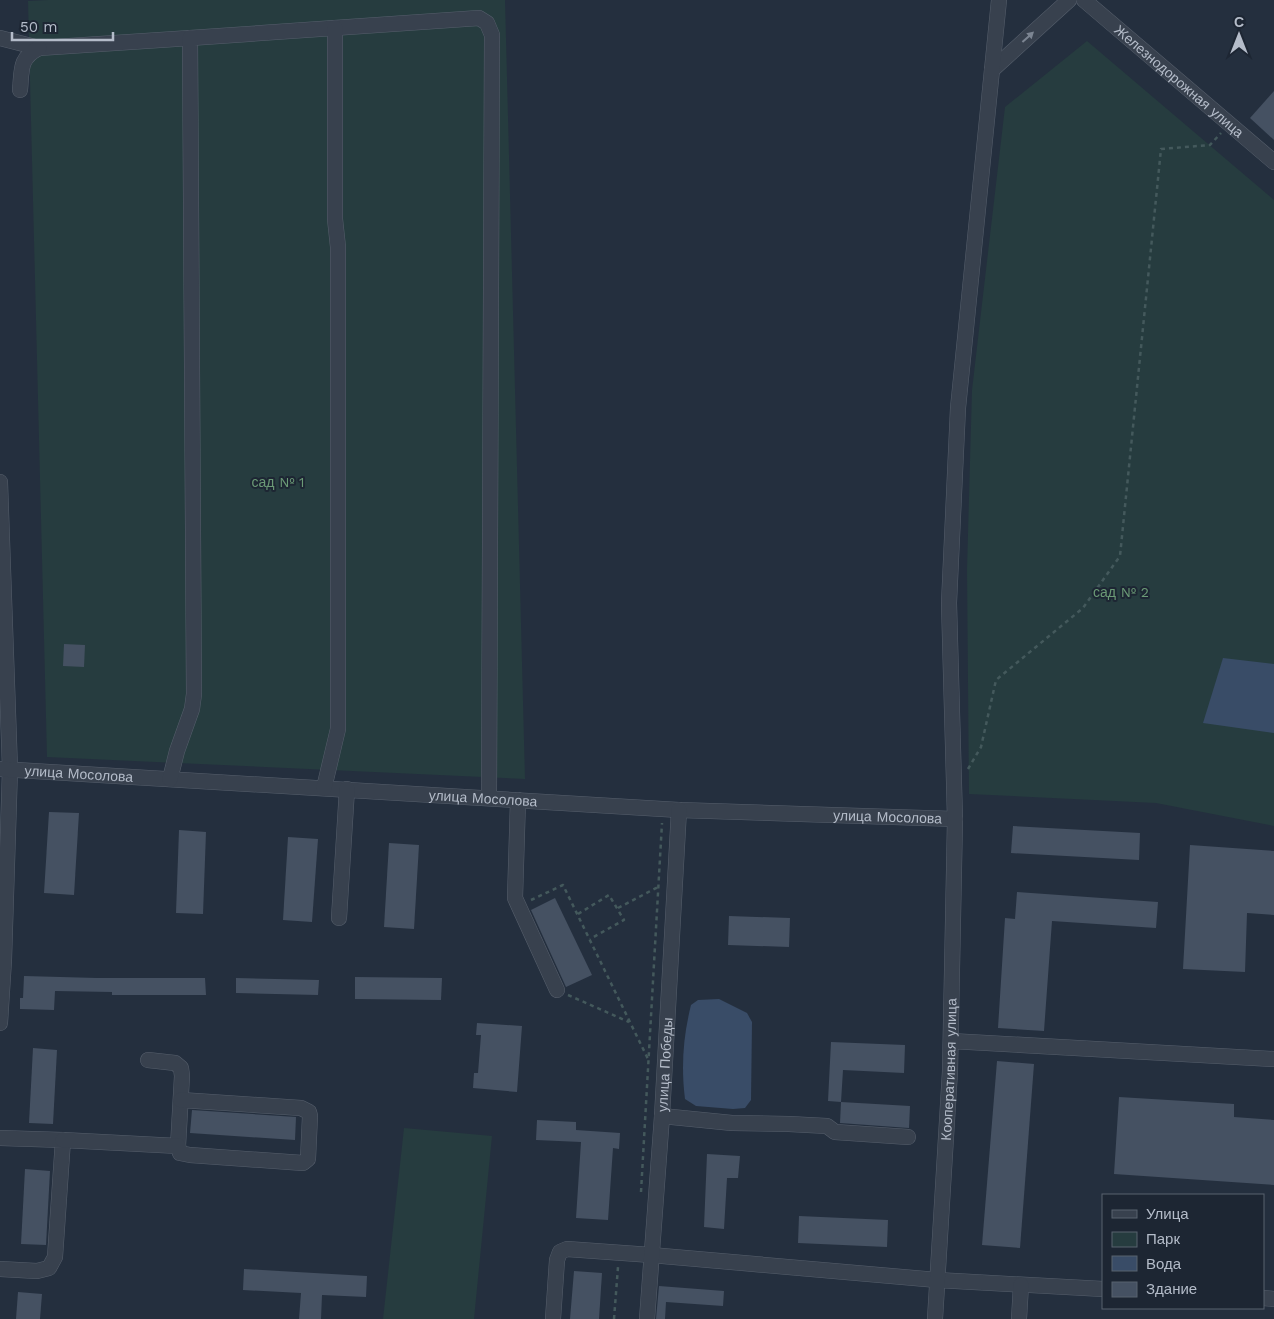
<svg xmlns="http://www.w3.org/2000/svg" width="1274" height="1319" viewBox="0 0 1274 1319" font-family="'Work Sans',sans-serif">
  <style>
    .green { fill: #263c3f }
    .water { fill: #394c67 }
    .building { fill: #455162 }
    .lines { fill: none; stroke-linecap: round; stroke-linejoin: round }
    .minor-casing { stroke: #565f6c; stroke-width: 16 }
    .path { stroke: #44595c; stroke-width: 2.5; stroke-dasharray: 4 4; stroke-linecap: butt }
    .minor { stroke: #38414e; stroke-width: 15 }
    .oneway { fill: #7c8592 }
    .labels { text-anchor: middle; stroke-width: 4; stroke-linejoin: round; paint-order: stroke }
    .street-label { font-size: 14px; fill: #b4bcc9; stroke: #1d2633 }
    .park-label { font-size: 14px; fill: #6b9a76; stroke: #1d2633 }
  </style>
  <rect width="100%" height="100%" fill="#242f3e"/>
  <!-- green -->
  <g class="green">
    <polygon points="48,0 505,0 525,779 47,757 28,1"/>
    <polygon points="1087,41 1274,200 1274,826 1156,803 969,794 967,570 972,390 1005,107"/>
    <polygon points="404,1128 492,1136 474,1319 383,1319"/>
  </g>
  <!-- water -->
  <g class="water">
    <polygon points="1223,658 1274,664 1274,733 1203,723"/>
    <path d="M719,999L747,1013L752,1022L751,1100L745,1108L733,1109L696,1106L685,1099C681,1067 683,1037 691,1005L698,1000Z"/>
  </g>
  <!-- building -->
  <g class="building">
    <polygon points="1274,91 1274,140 1250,118"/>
    <polygon points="64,644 85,645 84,667 63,666"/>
    <polygon points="49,812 79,813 74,895 44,893"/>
    <polygon points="1013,826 1140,833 1139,860 1011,853"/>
    <polygon points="179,830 206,832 203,914 176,913"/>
    <polygon points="288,837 318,839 312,922 283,920"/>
    <polygon points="389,843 419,845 414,929 384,927"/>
    <polygon points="1190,845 1274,851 1274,915 1247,913 1245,972 1183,969"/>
    <polygon points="1017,892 1158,902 1156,928 1052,921 1044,1031 998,1028 1005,918 1015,919"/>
    <polygon points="555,898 592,975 566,987 531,910"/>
    <polygon points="729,916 790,918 789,947 728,945"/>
    <polygon points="24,976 97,978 205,978 206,995 112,995 112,992 55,991 54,1010 20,1009 20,998 23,998"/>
    <polygon points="355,977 442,978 441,1000 355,999"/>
    <polygon points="236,978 319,980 318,995 236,993"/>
    <polygon points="477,1023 522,1026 517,1092 473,1088 474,1073 478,1073 481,1035 476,1035"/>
    <polygon points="831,1042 905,1045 904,1073 843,1070 841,1102 828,1101"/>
    <polygon points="33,1048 57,1050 53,1124 29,1123"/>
    <polygon points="997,1061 1034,1064 1020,1248 982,1245"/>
    <polygon points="1119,1097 1234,1104 1234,1117 1274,1120 1274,1185 1114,1174"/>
    <polygon points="841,1102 910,1106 909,1128 840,1123"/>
    <polygon points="192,1110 296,1117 295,1140 190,1133"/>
    <polygon points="537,1120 576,1122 576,1130 620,1133 619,1149 613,1148 608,1220 576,1218 581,1142 536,1140"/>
    <polygon points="707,1154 740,1156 738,1178 727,1178 724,1229 704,1227"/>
    <polygon points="25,1169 50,1171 46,1245 21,1244"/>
    <polygon points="799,1216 888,1220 887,1247 798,1243"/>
    <polygon points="244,1269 367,1276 366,1297 322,1295 321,1319 299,1319 301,1293 243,1290"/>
    <polygon points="574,1271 602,1273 599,1319 570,1319"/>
    <polygon points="659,1286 724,1291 723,1306 666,1302 665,1319 656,1319"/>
    <polygon points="18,1292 42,1294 40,1319 16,1319"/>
  </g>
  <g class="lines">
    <!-- minor casing -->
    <g class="minor-casing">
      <g id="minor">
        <path id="s1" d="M1084,0L1274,162"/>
        <polyline points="0,38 39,48 190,38"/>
        <polyline points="992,70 1069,0"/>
        <path d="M20,90C22,70 19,58 39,48"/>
        <polyline points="0,482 10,769 4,960 0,1023"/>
        <path id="s2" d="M0,769L679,810L955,819"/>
        <polyline points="170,779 177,751 192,709 194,694 190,38 479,18 487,23 492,35 489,798"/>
        <polyline points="324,788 338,729 338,247 335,219 335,28"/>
        <polyline points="518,800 515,898 557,990"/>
        <polyline points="339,918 347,789"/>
        <polyline points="951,1041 1274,1059"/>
        <polyline points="148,1060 175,1063 181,1068 182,1076 178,1146"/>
        <polyline points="662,1116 732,1123 789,1124 827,1126 835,1132 908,1137"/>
        <polyline points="0,1138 63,1140 55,1257 49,1268 37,1271 0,1269"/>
        <polyline points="63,1140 178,1146 180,1153 190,1155 303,1163 308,1159 310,1116 309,1112 301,1108 181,1100"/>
        <polyline points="1263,1298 1274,1299"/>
        <polyline points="553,1319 557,1260 560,1252 567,1249 651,1255 937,1280 1103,1289"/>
        <path id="s3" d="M647,1319L662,1116L679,810"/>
        <path id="s4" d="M935,1319L950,1071L955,819L949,603L958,408L999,0"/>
        <polyline points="1019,1319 1021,1285"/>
      </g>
    </g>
    <!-- path -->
    <g class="path">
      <polyline points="968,769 981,747 996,680 1083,608 1120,556 1161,149 1210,145 1221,133"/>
      <polyline points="531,900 563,885 648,1059"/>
      <polyline points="618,908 658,887"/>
      <polyline points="578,914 609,895 624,920 590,939"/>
      <polyline points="568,995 629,1022"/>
      <polyline points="641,1192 662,823"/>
      <polyline points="614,1319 618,1267"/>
    </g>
    <!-- minor -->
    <use href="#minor" class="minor"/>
  </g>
  <!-- one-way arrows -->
  <defs><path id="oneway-solid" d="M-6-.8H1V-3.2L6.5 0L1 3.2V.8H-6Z" transform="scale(1.25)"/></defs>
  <use class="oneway" href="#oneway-solid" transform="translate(1028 37) rotate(-42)"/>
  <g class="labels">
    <!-- street labels -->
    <g class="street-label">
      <text dy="5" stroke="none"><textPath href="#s1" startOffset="125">Железнодорожная улица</textPath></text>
      <text dy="5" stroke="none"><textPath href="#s2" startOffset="79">улица Мосолова</textPath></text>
      <text dy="5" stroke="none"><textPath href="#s2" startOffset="484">улица Мосолова</textPath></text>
      <text dy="5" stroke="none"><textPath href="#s2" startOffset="889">улица Мосолова</textPath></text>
      <text dy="5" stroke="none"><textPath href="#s3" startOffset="255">улица Победы</textPath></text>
      <text dy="5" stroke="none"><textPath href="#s4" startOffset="250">Кооперативная улица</textPath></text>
    </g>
    <!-- park labels -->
    <g class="park-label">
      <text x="278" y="487">сад № 1</text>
      <text x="1121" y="597">сад № 2</text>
    </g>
  </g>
  <!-- legend -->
  <rect x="1102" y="1194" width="162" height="115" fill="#1d2633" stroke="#59626f"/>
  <rect x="1112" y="1210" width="25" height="8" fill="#38414e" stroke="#59626f"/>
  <text x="1146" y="1219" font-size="15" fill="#b4bcc9">Улица</text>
  <rect x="1112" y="1232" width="25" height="15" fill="#263c3f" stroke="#59626f"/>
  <text x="1146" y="1244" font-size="15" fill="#b4bcc9">Парк</text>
  <rect x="1112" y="1256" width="25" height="15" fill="#394c67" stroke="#59626f"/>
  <text x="1146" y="1269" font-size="15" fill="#b4bcc9">Вода</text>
  <rect x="1112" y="1282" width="25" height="15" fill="#455162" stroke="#59626f"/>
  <text x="1146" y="1294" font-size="15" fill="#b4bcc9">Здание</text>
  <!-- north arrow -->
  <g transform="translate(1239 35)" stroke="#1d2633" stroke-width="4" paint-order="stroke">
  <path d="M0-4L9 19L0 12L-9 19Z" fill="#b4bcc9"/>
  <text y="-8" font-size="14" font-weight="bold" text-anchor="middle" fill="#b4bcc9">С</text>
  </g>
  <!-- scale -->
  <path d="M12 32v8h101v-8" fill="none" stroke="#b4bcc9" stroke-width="2.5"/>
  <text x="20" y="32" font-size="15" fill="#b4bcc9" stroke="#1d2633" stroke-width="4" paint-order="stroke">50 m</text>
</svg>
